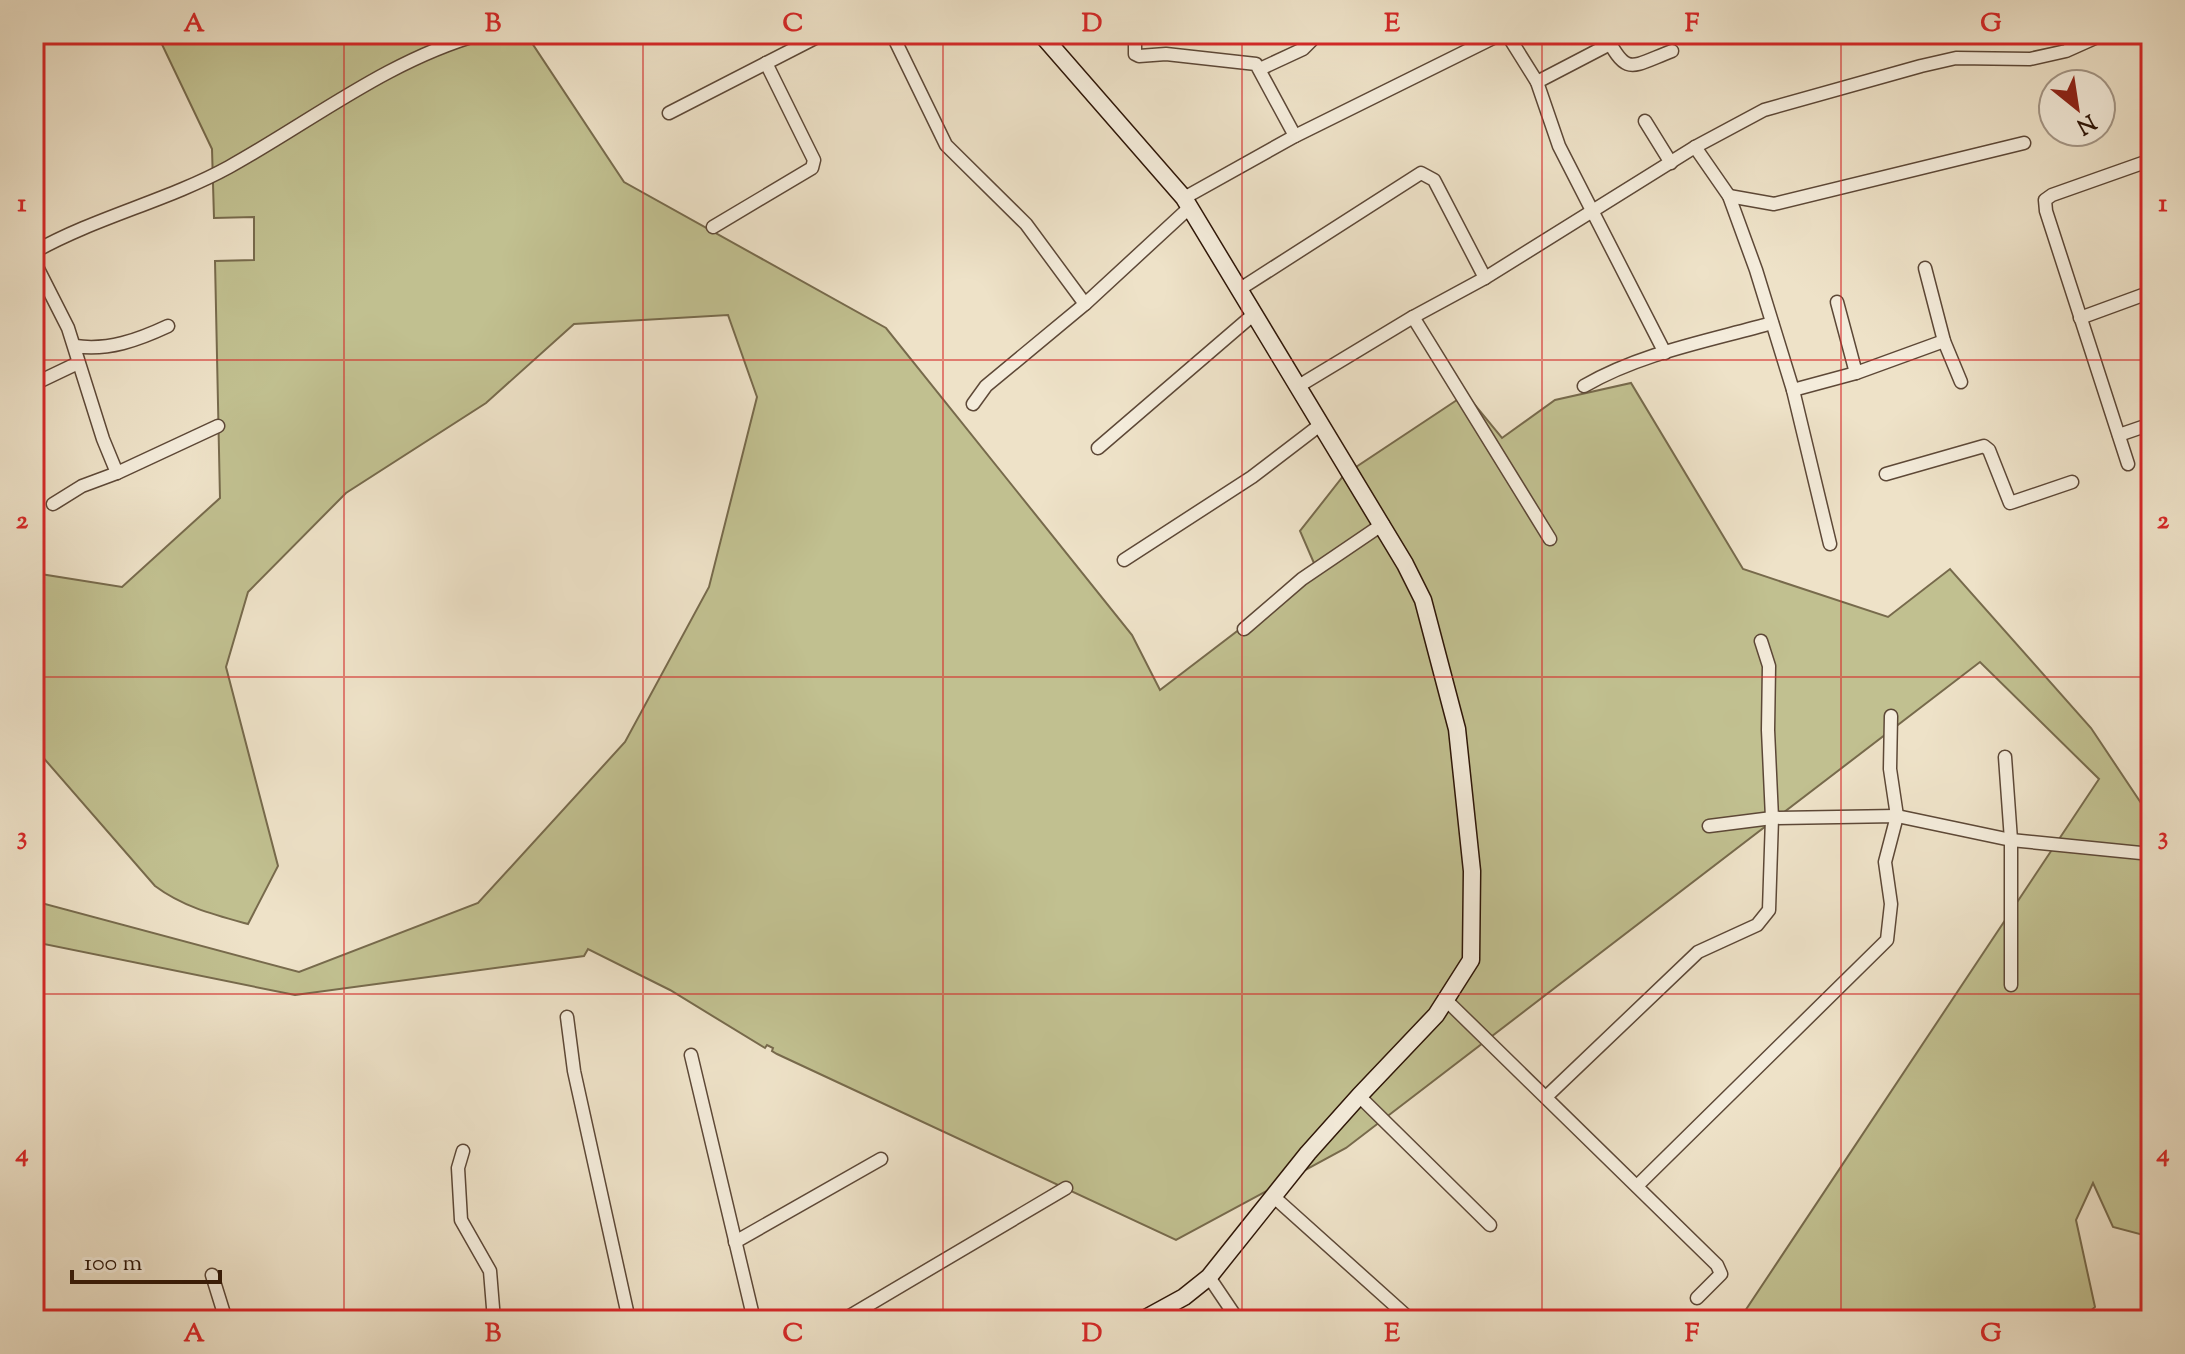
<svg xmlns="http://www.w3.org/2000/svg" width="2185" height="1354" viewBox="0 0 2185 1354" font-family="'Sorts Mill Goudy',serif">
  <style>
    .green { fill: #c1c090; stroke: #776a4c; stroke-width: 2 }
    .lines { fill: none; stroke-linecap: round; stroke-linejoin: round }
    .street-casing { stroke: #5d4837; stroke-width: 15 }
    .secondary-casing { stroke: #2d1507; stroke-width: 19 }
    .street { stroke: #f4ecdb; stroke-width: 12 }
    .secondary { stroke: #f4ecdb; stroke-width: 16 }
    .grid { fill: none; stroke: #d62828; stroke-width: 2; stroke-opacity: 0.55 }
    .neatline { fill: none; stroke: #d62828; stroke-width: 3 }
    .grid-label { font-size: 26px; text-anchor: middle; font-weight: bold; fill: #d62828 }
  </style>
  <rect width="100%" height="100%" fill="#eee2c8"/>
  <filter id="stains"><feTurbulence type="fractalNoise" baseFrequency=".0025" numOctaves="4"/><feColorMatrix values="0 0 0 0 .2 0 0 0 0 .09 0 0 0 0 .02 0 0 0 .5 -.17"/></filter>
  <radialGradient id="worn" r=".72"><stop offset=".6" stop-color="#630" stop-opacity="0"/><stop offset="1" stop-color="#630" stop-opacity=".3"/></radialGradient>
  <!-- green -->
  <path class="green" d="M157,34H529L528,37L624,182L886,328L1132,635L1160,690L1317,570L1300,531L1344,475L1466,394L1502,438L1555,400L1631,383L1743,569L1888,617L1950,569L2091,728L2151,818V1237L2113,1227L2093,1183L2076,1220L2095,1307L2080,1320H1739L2099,779L1980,662L1346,1148L1176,1240L777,1054L772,1051L773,1048L767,1045L765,1048L670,990L588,949L584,956L295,995L34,942V901L299,972L478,903L625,742L709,587L757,397L728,315L574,324L486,403L346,493L248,592L226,667L278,866L248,924C215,915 183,907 155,886L34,747V573L122,587L220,498L215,261L254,260V217L214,218L212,149Z"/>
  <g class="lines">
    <!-- street casing -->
    <g class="street-casing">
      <g id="street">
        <polyline points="892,34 946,145 1026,224 1085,304"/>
        <polyline points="1135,34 1135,54 1139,56 1166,54 1256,64 1295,136"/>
        <polyline points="1507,34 1537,82 1559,146 1665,353"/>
        <path d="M1605,34C1627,77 1630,67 1672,51"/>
        <polyline points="1260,69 1303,49 1318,34"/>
        <polyline points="1537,82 1610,44"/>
        <polyline points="34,104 35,104"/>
        <polyline points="669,113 823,34"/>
        <polyline points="1645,121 1671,163"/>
        <polyline points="1695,147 1729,196 1756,270 1793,390 1830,544"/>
        <polyline points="1729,196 1774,204 2024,143"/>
        <polyline points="1184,198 1295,136 1501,34"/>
        <polyline points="713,227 812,168 814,160 811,154 766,63"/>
        <path d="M34,252C96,217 167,201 229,167C312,121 388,60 481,34"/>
        <polyline points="34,261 68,328 103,439 117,473 218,426"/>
        <polyline points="1925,268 1944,341 1961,382"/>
        <polyline points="1240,289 1421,173 1434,180 1485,278"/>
        <polyline points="1837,302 1856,373"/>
        <polyline points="1413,317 1550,539"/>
        <polyline points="2080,318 2151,292"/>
        <path d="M75,346C108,351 138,340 168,326"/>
        <polyline points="34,384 78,363"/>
        <path d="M1584,386C1641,353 1708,341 1772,323"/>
        <polyline points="1297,387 1413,317 1485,278 1695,147 1764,110 1921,66 1956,58 2030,59 2066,51 2104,34"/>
        <polyline points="1793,390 1856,373 1944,341"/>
        <polyline points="973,404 986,386 1085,304 1189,208"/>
        <polyline points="2119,435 2151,424"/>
        <polyline points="1098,448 1254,314"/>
        <polyline points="2128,464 2046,211 2045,200 2052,195 2151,160"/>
        <polyline points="1886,474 1984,446 1989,450 2010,503 2072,482"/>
        <polyline points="53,504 82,486 117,473"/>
        <polyline points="1124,560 1252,477 1320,425"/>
        <polyline points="1244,629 1302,579 1383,524"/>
        <polyline points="2005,757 2011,840 2011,985"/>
        <polyline points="1709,826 1772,818 1897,816 2011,840 2151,854"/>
        <polyline points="1447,1001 1717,1265 1721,1274 1697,1298"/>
        <polyline points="567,1017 574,1071 629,1320"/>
        <polyline points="691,1055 754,1320"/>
        <polyline points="1359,1096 1490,1225"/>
        <polyline points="1546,1097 1698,952 1757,925 1769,910 1772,818 1768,730 1769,666 1761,641"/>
        <polyline points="463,1151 458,1168 461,1220 490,1271 494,1320"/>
        <polyline points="1637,1186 1887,940 1891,904 1885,862 1897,816 1890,769 1891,716"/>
        <polyline points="1274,1197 1411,1320"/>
        <polyline points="735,1242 881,1159"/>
        <polyline points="212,1275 226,1320"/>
        <polyline points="1209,1277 1238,1320"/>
        <polyline points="843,1320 1066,1188"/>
      </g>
    </g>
    <!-- secondary casing -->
    <g class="secondary-casing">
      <polyline id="secondary" points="1041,34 1184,198 1405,564 1423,600 1457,729 1472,871 1471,960 1436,1015 1359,1096 1308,1153 1209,1277 1184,1297 1142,1320"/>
    </g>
    <!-- street -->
    <use href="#street" class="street"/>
    <!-- secondary -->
    <use href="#secondary" class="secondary"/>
  </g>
  <!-- grid -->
  <path class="grid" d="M344,34V1320M643,34V1320M943,34V1320M1242,34V1320M1542,34V1320M1841,34V1320M34,360H2151M34,677H2151M34,994H2151"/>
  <!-- margin -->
  <rect width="2185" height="1354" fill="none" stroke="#eee2c8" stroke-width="88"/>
  <!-- north arrow -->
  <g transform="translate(2077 108) rotate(150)"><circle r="38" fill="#f4ecdb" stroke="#a49686" stroke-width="2"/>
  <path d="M0-6L14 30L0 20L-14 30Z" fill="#8f2418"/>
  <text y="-12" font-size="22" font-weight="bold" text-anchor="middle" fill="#2d1507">N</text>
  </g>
  <!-- scale -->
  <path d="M72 1270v12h148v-12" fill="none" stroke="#2d1507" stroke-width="4"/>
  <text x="84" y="1270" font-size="24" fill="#2d1507" stroke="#f4ecdb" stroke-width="6" paint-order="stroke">100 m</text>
  <rect x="44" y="44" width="2097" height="1266" class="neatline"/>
  <g class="grid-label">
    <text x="194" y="31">A</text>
    <text x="493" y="31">B</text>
    <text x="793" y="31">C</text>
    <text x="1092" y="31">D</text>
    <text x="1392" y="31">E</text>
    <text x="1692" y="31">F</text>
    <text x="1991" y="31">G</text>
    <text x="22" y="211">1</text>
    <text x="2163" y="211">1</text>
    <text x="22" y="528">2</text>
    <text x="2163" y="528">2</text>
    <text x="22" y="844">3</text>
    <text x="2163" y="844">3</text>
    <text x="22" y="1161">4</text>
    <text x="2163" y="1161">4</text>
    <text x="194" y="1341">A</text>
    <text x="493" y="1341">B</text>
    <text x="793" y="1341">C</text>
    <text x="1092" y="1341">D</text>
    <text x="1392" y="1341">E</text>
    <text x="1692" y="1341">F</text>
    <text x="1991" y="1341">G</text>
  </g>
  <rect width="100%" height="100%" filter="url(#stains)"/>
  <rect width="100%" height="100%" fill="url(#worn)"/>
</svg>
